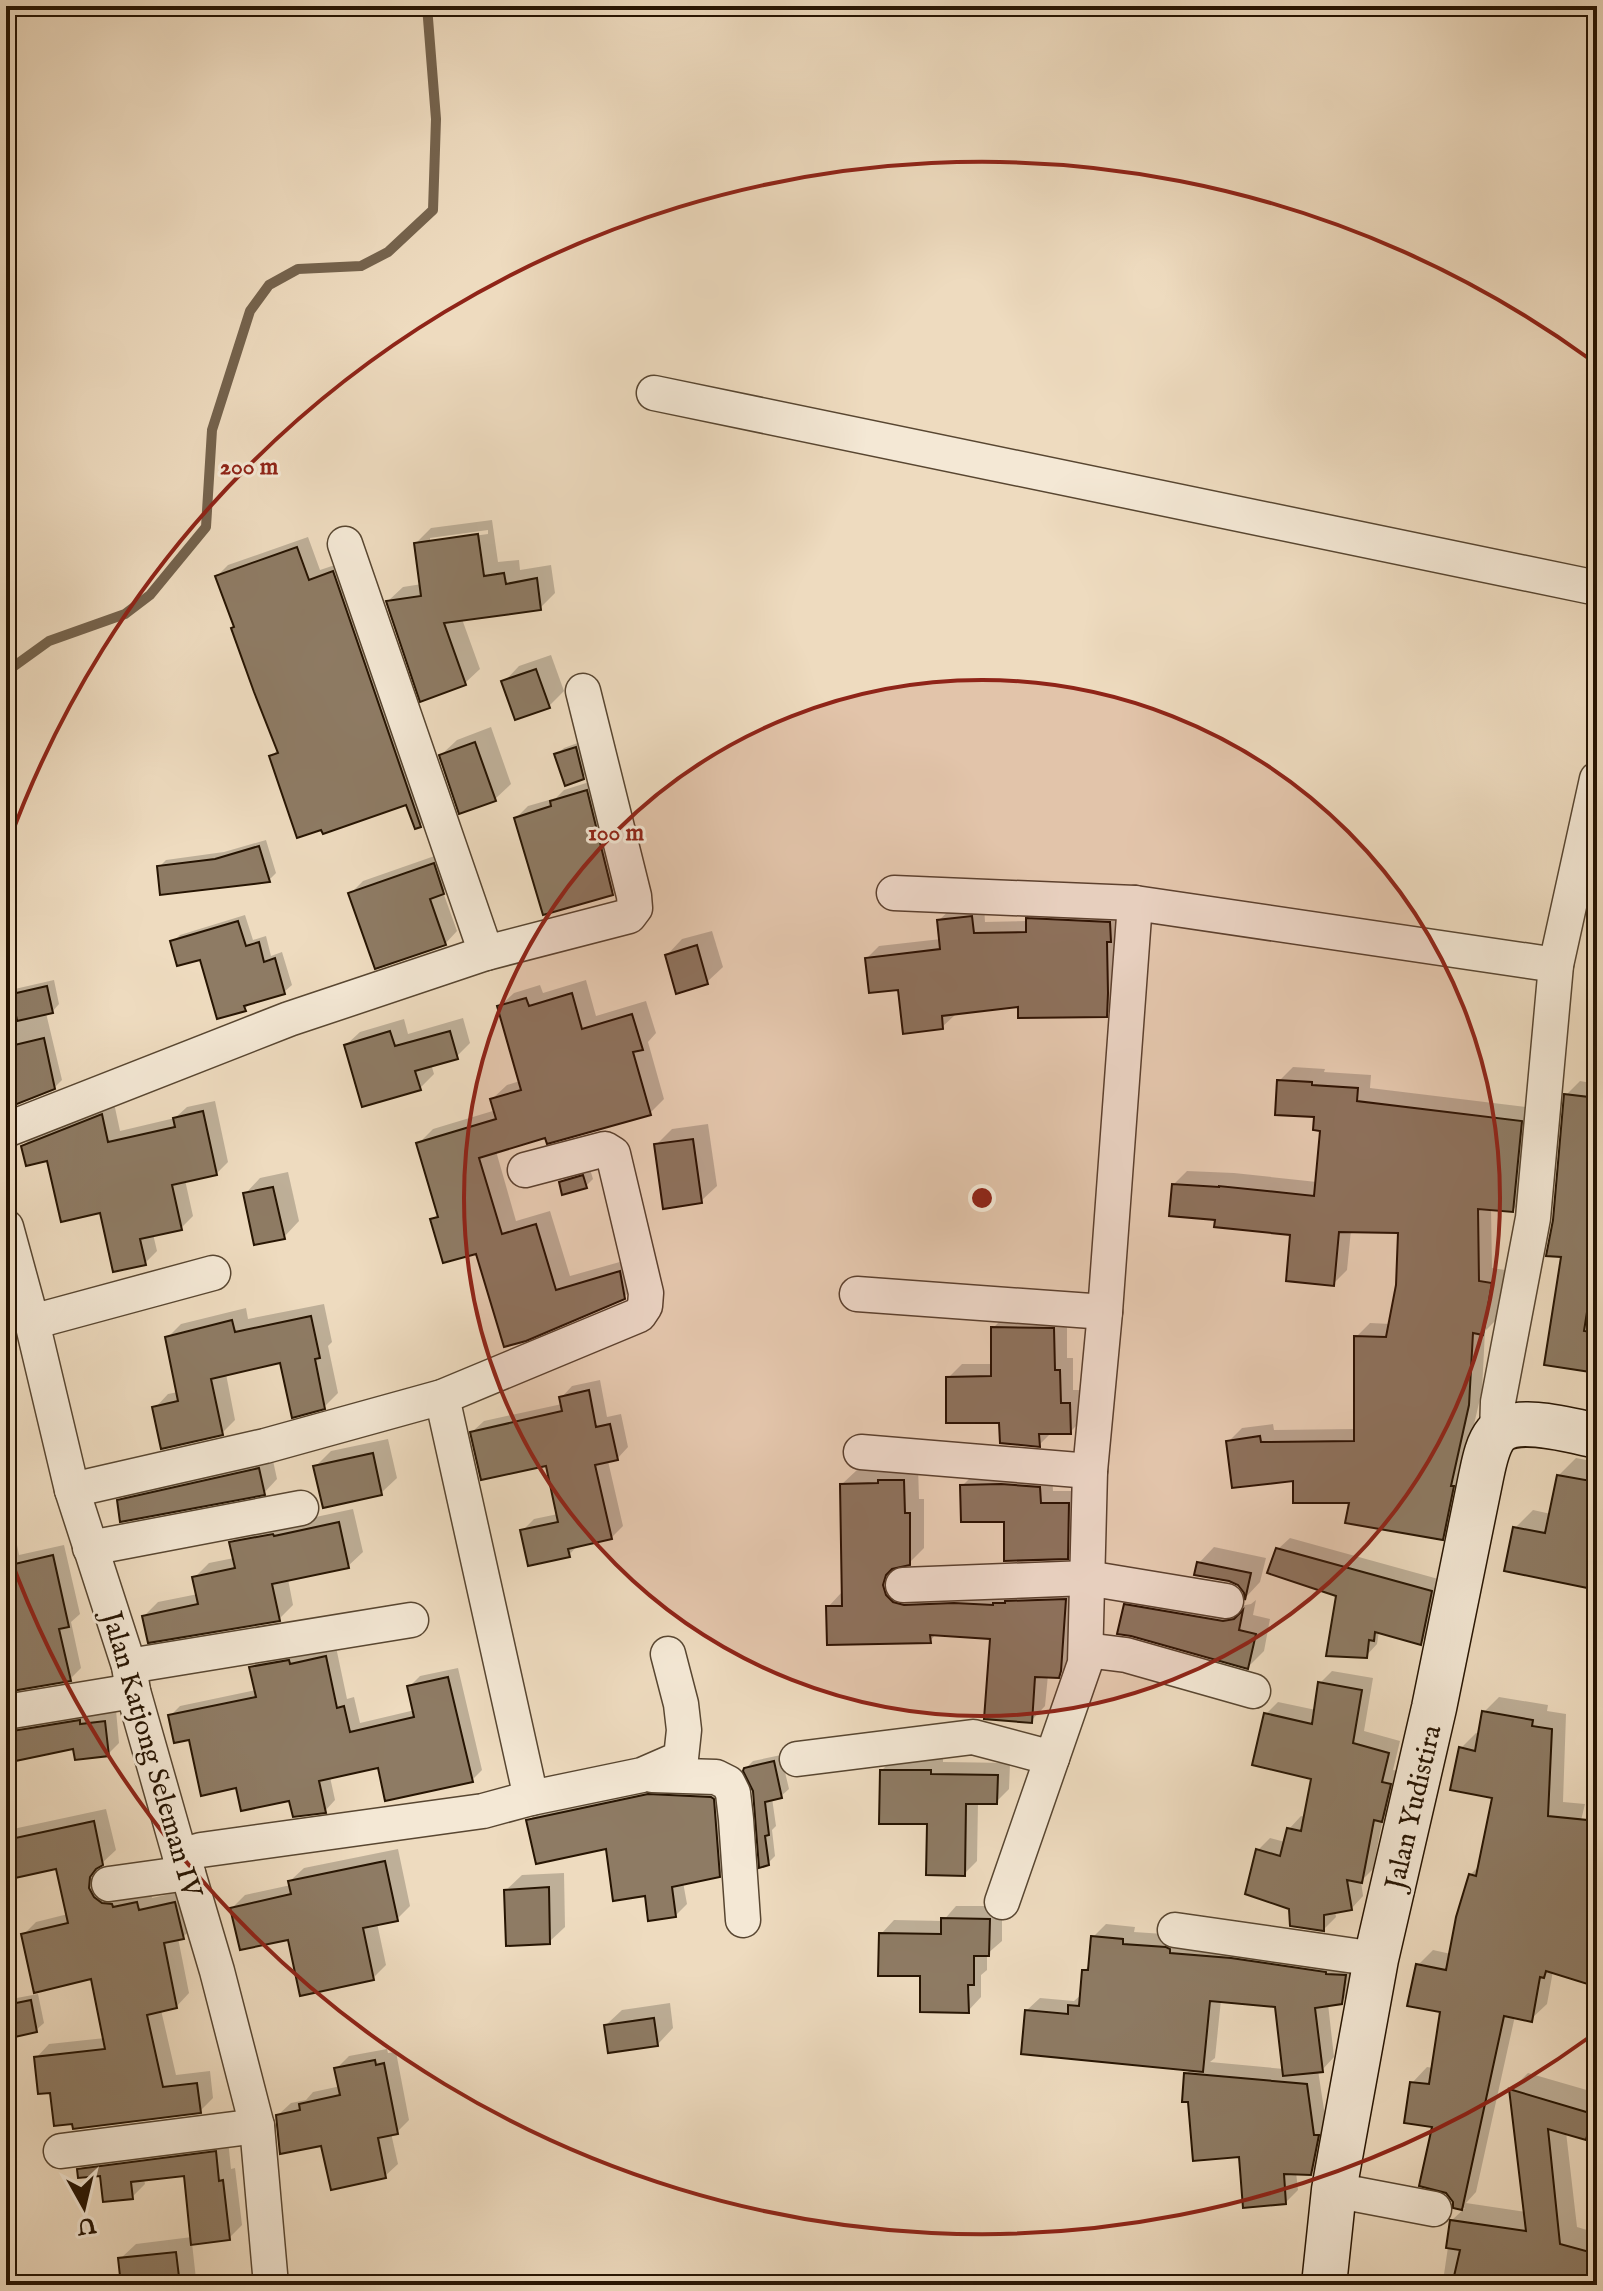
<svg xmlns="http://www.w3.org/2000/svg" width="1603" height="2291" viewBox="0 0 1603 2291" font-family="'IM FELL English',serif">
  <style>
    .shadow { fill: #0003; fill-rule: evenodd }
    .lines { fill: none; stroke-linecap: round; stroke-linejoin: round }
    .stream { stroke: #75634d; stroke-width: 10 }
    .building { fill: #8e7b64; stroke: #261402; stroke-width: 2 }
    .street-casing { stroke: #584631; stroke-width: 37 }
    .secondary-casing { stroke: #261402; stroke-width: 47 }
    .street { stroke: #f4e8d5; stroke-width: 34 }
    .secondary { stroke: #f4e8d5; stroke-width: 44 }
    .ring { fill: none; stroke: #8f2418; stroke-width: 4 }
    .labels { text-anchor: middle; stroke-width: 6; stroke-linejoin: round; paint-order: stroke }
    .street-label { font-size: 28px; fill: #261402; stroke: #f4e8d5 }
    .centre { fill: #8f2418; stroke: #f4e8d5; stroke-width: 4 }
    .ring-label { font-size: 24px; text-anchor: middle; font-weight: bold; fill: #8f2418; stroke: #f4e8d5; stroke-width: 6; stroke-linejoin: round; paint-order: stroke }
  </style>
  <rect width="100%" height="100%" fill="#eedbbf"/>
  <filter id="stains"><feTurbulence type="fractalNoise" baseFrequency=".0025" numOctaves="4"/><feColorMatrix values="0 0 0 0 .2 0 0 0 0 .09 0 0 0 0 .02 0 0 0 .5 -.17"/></filter>
  <radialGradient id="worn" r=".72"><stop offset=".6" stop-color="#630" stop-opacity="0"/><stop offset="1" stop-color="#630" stop-opacity=".3"/></radialGradient>
  <!-- shadow -->
  <g class="shadow">
    <path d="M492,520L498,562L519,560L520,570L551,565L555,593L540,608L462,619L480,669L465,683L388,601L403,587L422,584L416,543L431,528ZM488,530V534L430,542V538Z"/>
    <polygon points="308,537 320,570 344,562 431,815 420,825 408,802 272,756 278,749 217,576 228,565"/>
    <polygon points="551,655 564,691 549,706 504,682 519,666"/>
    <polygon points="491,727 511,784 495,799 441,755 457,740"/>
    <polygon points="583,741 591,770 583,777 556,755 564,748"/>
    <polygon points="599,779 624,881 612,893 516,818 528,806 556,798 564,790"/>
    <polygon points="266,840 276,873 269,880 159,867 166,860 224,852"/>
    <polygon points="446,852 455,880 443,892 457,931 445,944 351,893 363,881"/>
    <polygon points="984,905 985,922 1028,921 1040,907 1122,910 1118,1002 1106,1015 1019,1004 954,1012 955,1015 942,1027 867,958 879,946 941,939 939,920 952,908"/>
    <polygon points="245,915 253,940 266,936 271,956 282,952 292,985 284,992 251,1002 245,1009 201,958 173,942 180,935"/>
    <polygon points="712,931 723,967 707,982 667,955 682,939"/>
    <polygon points="1597,973 1597,1025 1588,1024"/>
    <polygon points="54,980 59,1004 52,1012 46,1013 62,1080 54,1088 6,1079 6,991"/>
    <polygon points="586,980 596,1016 646,1001 656,1033 648,1042 664,1099 650,1113 547,1136 496,1151 516,1221 550,1211 570,1276 634,1258 639,1283 624,1297 525,1339 478,1251 432,1220 439,1213 419,1143 433,1129 496,1110 492,1099 507,1085 520,1081 499,1007 514,993 540,985 543,993"/>
    <polygon points="463,1018 470,1043 456,1057 431,1064 434,1074 420,1088 346,1045 360,1032 404,1019 408,1034"/>
    <polygon points="1293,1067 1325,1069 1324,1072 1371,1075 1370,1088 1534,1108 1526,1196 1513,1210 1491,1208 1492,1268 1505,1270 1496,1320 1485,1331 1482,1390 1463,1472 1456,1525 1442,1538 1295,1478 1228,1442 1242,1428 1273,1424 1274,1430 1356,1429 1356,1337 1370,1323 1391,1324 1398,1285 1400,1231 1351,1230 1347,1270 1333,1284 1292,1233 1217,1218 1174,1184 1187,1171 1234,1173 1317,1182 1322,1129 1316,1115 1279,1081"/>
    <polygon points="1580,1081 1597,1084 1597,1402 1589,1401 1593,1371 1555,1220 1566,1095"/>
    <polygon points="215,1101 228,1162 216,1174 185,1180 193,1216 181,1228 153,1234 157,1251 145,1263 102,1211 49,1159 23,1146 35,1134 114,1103 120,1131 175,1118 187,1107"/>
    <polygon points="708,1124 717,1186 701,1201 656,1145 672,1129"/>
    <polygon points="590,1169 593,1179 586,1186 561,1182 568,1175"/>
    <polygon points="288,1172 299,1221 284,1237 245,1194 260,1178"/>
    <polygon points="324,1304 332,1342 328,1346 338,1393 324,1407 281,1361 226,1374 235,1420 222,1433 155,1408 168,1394 178,1392 167,1338 181,1324 246,1308 248,1319"/>
    <polygon points="1006,1315 1067,1316 1067,1358 1073,1358 1073,1390 1083,1390 1083,1419 1070,1432 1052,1432 1039,1445 1001,1421 948,1378 962,1364 993,1364 993,1328"/>
    <polygon points="600,1380 607,1417 621,1414 628,1447 617,1459 608,1461 623,1526 612,1537 579,1544 569,1555 522,1531 534,1519 558,1514 548,1463 472,1432 484,1421 562,1404 561,1398 572,1386"/>
    <polygon points="388,1439 397,1478 381,1493 315,1467 331,1451"/>
    <polygon points="272,1456 277,1479 264,1493 120,1501 133,1488"/>
    <polygon points="1576,1458 1597,1462 1597,1587 1515,1528 1533,1510 1551,1514 1558,1476"/>
    <polygon points="918,1466 919,1499 924,1499 924,1548 909,1563 898,1565 900,1580 1079,1585 1072,1661 1058,1676 1048,1675 1045,1706 1031,1721 992,1638 937,1633 930,1641 828,1607 842,1592 842,1484 857,1470 891,1470"/>
    <polygon points="975,1473 1052,1475 1053,1491 1081,1491 1080,1544 1067,1557 1006,1520 962,1486"/>
    <polygon points="353,1509 363,1552 348,1566 288,1579 293,1605 279,1619 144,1616 158,1602 198,1594 194,1578 209,1563 234,1558 231,1543 245,1528 288,1523"/>
    <polygon points="1290,1538 1442,1580 1432,1631 1421,1642 1379,1631 1377,1644 1366,1656 1338,1595 1278,1549"/>
    <polygon points="17,1545 19,1555 64,1545 80,1614 71,1622 81,1668 70,1679 6,1690 6,1547"/>
    <polygon points="1214,1547 1266,1558 1260,1582 1247,1596 1239,1584 1199,1563"/>
    <polygon points="1141,1590 1240,1606 1251,1604 1256,1600 1253,1615 1270,1619 1264,1651 1248,1667 1125,1605"/>
    <polygon points="336,1647 347,1699 354,1697 360,1723 415,1710 410,1686 420,1676 458,1668 482,1770 472,1780 379,1766 330,1777 335,1800 325,1811 290,1798 238,1786 170,1716 180,1706 256,1690 252,1667 262,1657"/>
    <polygon points="1332,1671 1373,1678 1364,1731 1400,1741 1393,1770 1402,1772 1394,1807 1383,1818 1373,1869 1361,1881 1363,1896 1351,1909 1335,1911 1336,1917 1324,1929 1291,1908 1258,1850 1270,1838 1285,1842 1289,1829 1301,1816 1305,1817 1313,1777 1266,1714 1278,1702 1316,1710 1320,1683"/>
    <polygon points="1499,1697 1548,1705 1547,1711 1566,1714 1563,1802 1585,1804 1575,1845 1597,1852 1597,1985 1553,1971 1547,2004 1531,2019 1515,2016 1476,2192 1466,2203 1526,2212 1511,2090 1528,2073 1597,2093 1597,2126 1585,2138 1566,2132 1577,2227 1597,2233 1597,2285 1411,2285 1414,2282 1443,2281 1452,2220 1465,2208 1455,2206 1435,2125 1412,2083 1427,2067 1433,2068 1442,2011 1418,1965 1433,1950 1451,1954 1470,1875 1480,1865 1495,1797 1461,1748 1476,1733 1480,1734 1484,1712"/>
    <polygon points="116,1710 119,1743 108,1754 75,1746 6,1761 6,1717"/>
    <polygon points="781,1755 789,1789 781,1796 772,1798 776,1826 772,1830 775,1856 768,1863 755,1790 745,1769 753,1761"/>
    <polygon points="895,1757 943,1758 943,1762 1010,1763 1009,1789 996,1802 978,1802 977,1861 964,1874 929,1822 882,1770"/>
    <polygon points="661,1783 724,1787 730,1863 719,1875 683,1882 687,1904 675,1916 647,1894 608,1847 529,1821 540,1809"/>
    <polygon points="7,1803 13,1829 106,1809 116,1850 102,1863 102,1874 150,1890 152,1898 188,1890 196,1924 183,1937 178,1938 189,1993 176,2007 161,2010 176,2075 210,2071 213,2098 200,2111 51,2090 36,2058 49,2044 105,2038 92,1977 23,1935 36,1922 68,1914 58,1867 6,1878"/>
    <polygon points="398,1849 410,1906 397,1919 377,1923 386,1965 373,1978 232,1908 245,1895 291,1885 290,1881 304,1868"/>
    <polygon points="564,1873 565,1927 549,1942 506,1890 522,1875"/>
    <polygon points="956,1906 1002,1906 1002,1941 987,1954 987,1970 981,1975 981,1997 968,2011 922,1975 881,1934 894,1920 943,1921"/>
    <path d="M1106,1924L1135,1927L1134,1932L1179,1935L1358,1963L1354,1989L1341,2002L1328,2004L1334,2057L1322,2070H1318L1326,2123L1323,2161L1310,2173L1296,2172L1298,2190L1286,2202L1241,2155L1186,2074L1191,2069L1027,2010L1040,1998L1074,2001L1082,1994L1084,1971L1090,1965L1093,1937ZM1221,2000L1277,2005L1284,2069L1210,2062L1215,2058Z"/>
    <polygon points="38,1994 44,2023 36,2030 6,2037 6,2000"/>
    <polygon points="670,2003 673,2028 658,2044 606,2025 622,2010"/>
    <polygon points="387,2049 388,2053 396,2052 409,2120 397,2132 391,2133 398,2164 385,2176 323,2143 278,2115 291,2103 306,2100 313,2092 341,2086 337,2068 349,2056"/>
    <polygon points="228,2140 231,2169 235,2168 242,2225 229,2238 192,2243 196,2279 190,2285 123,2285 120,2259 136,2244 192,2237 185,2174 144,2179 145,2184 132,2197 102,2174 79,2170 92,2157"/>
  </g>
  <g class="lines">
    <!-- stream -->
    <polyline class="stream" points="6,672 49,641 125,614 150,595 206,527 212,430 250,311 269,285 298,269 361,266 388,252 433,210 436,119 427,6"/>
  </g>
  <!-- building -->
  <g class="building">
    <polygon points="478,534 484,576 504,573 506,584 537,578 541,610 444,623 466,685 420,702 386,601 421,596 414,543"/>
    <polygon points="297,547 309,580 333,571 421,827 415,829 406,805 323,834 321,830 297,838 269,756 278,753 254,692 231,628 234,627 215,576"/>
    <polygon points="536,669 550,708 515,720 501,681"/>
    <polygon points="475,742 496,801 459,814 439,755"/>
    <polygon points="576,747 584,779 565,786 554,754"/>
    <polygon points="587,790 613,895 543,915 514,818 551,806 550,801"/>
    <polygon points="259,846 270,882 160,895 157,866 215,859"/>
    <polygon points="434,863 444,894 430,899 446,945 375,969 348,893"/>
    <polygon points="972,916 974,933 1026,932 1026,918 1110,922 1111,942 1107,942 1108,993 1107,1017 1018,1018 1018,1007 942,1016 943,1029 903,1034 898,990 869,993 865,958 940,949 937,920"/>
    <polygon points="238,921 246,946 259,942 264,962 275,958 285,994 244,1006 246,1011 217,1019 200,960 177,966 170,941"/>
    <polygon points="697,945 708,984 676,994 665,955"/>
    <polygon points="47,986 53,1013 17,1021 12,994"/>
    <polygon points="572,993 582,1029 632,1014 643,1050 633,1052 651,1115 547,1144 545,1138 479,1158 502,1234 536,1224 556,1290 620,1271 625,1299 526,1341 504,1347 476,1254 443,1263 430,1219 438,1217 416,1143 496,1119 490,1099 521,1090 497,1006 526,998 529,1006"/>
    <polygon points="390,1031 395,1046 450,1031 458,1059 415,1071 421,1090 362,1107 344,1045"/>
    <polygon points="44,1038 55,1089 12,1106 6,1080 6,1047"/>
    <polygon points="1277,1080 1312,1082 1312,1085 1358,1088 1357,1101 1522,1121 1513,1212 1478,1209 1479,1281 1492,1283 1483,1335 1473,1333 1469,1405 1451,1486 1454,1486 1443,1540 1345,1523 1349,1503 1293,1503 1293,1481 1232,1488 1226,1441 1260,1436 1261,1442 1354,1441 1354,1336 1386,1337 1396,1285 1398,1233 1339,1232 1334,1286 1286,1281 1290,1235 1214,1227 1215,1220 1169,1216 1172,1184 1219,1187 1219,1186 1314,1196 1320,1131 1313,1130 1314,1117 1275,1115"/>
    <polygon points="1564,1094 1597,1098 1597,1249 1584,1331 1597,1333 1597,1373 1544,1365 1561,1257 1546,1256 1553,1220"/>
    <polygon points="203,1111 217,1175 172,1185 182,1230 140,1239 146,1265 113,1272 100,1213 61,1222 47,1161 26,1166 21,1146 102,1114 108,1142 175,1127 173,1118"/>
    <polygon points="693,1139 702,1203 663,1209 654,1144"/>
    <polygon points="583,1175 587,1188 562,1195 559,1182"/>
    <polygon points="273,1187 285,1239 254,1245 243,1193"/>
    <polygon points="311,1316 320,1358 315,1359 325,1409 292,1418 280,1363 211,1379 223,1435 161,1449 152,1407 178,1401 165,1337 232,1320 235,1332"/>
    <polygon points="991,1327 1054,1328 1055,1370 1060,1370 1061,1403 1070,1403 1071,1434 1039,1434 1040,1447 1000,1443 999,1423 946,1423 946,1377 991,1376"/>
    <polygon points="589,1390 596,1427 610,1424 618,1460 595,1465 612,1539 568,1549 570,1557 528,1566 520,1530 558,1522 546,1466 481,1480 470,1432 562,1411 559,1397"/>
    <polygon points="373,1453 382,1495 323,1508 313,1466"/>
    <polygon points="259,1468 265,1495 120,1522 117,1500"/>
    <polygon points="1557,1475 1597,1482 1597,1590 1504,1571 1513,1527 1545,1533"/>
    <polygon points="878,1480 904,1480 905,1513 910,1513 910,1565 892,1569 886,1575 883,1585 886,1595 893,1602 904,1605 954,1603 993,1605 993,1603 1005,1603 1005,1601 1066,1599 1061,1671 1059,1678 1035,1677 1032,1723 984,1719 990,1639 930,1635 931,1643 827,1645 826,1606 842,1606 840,1484 878,1483"/>
    <polygon points="1001,1484 1040,1487 1041,1503 1069,1503 1068,1559 1004,1561 1004,1522 961,1522 960,1485"/>
    <polygon points="339,1522 349,1568 272,1584 280,1621 148,1643 142,1616 198,1604 192,1577 235,1568 229,1542 273,1534 274,1536"/>
    <polygon points="1276,1548 1432,1591 1421,1645 1375,1632 1374,1641 1369,1640 1367,1658 1326,1656 1336,1596 1267,1573"/>
    <polygon points="53,1555 69,1627 59,1629 71,1681 6,1692 6,1566"/>
    <polygon points="1197,1562 1251,1573 1245,1600 1244,1593 1238,1585 1229,1581 1194,1575"/>
    <polygon points="1124,1604 1223,1621 1234,1619 1243,1610 1239,1630 1256,1634 1248,1669 1131,1636 1117,1634"/>
    <polygon points="326,1656 337,1708 344,1706 350,1732 414,1717 407,1686 448,1677 473,1782 385,1801 378,1768 319,1781 326,1813 293,1817 289,1801 241,1811 236,1788 201,1796 189,1740 174,1743 168,1715 256,1697 249,1667 289,1660 290,1664"/>
    <polygon points="1318,1682 1362,1690 1353,1743 1389,1753 1382,1782 1391,1784 1382,1822 1374,1820 1362,1883 1347,1880 1352,1910 1324,1915 1324,1931 1290,1926 1289,1909 1245,1894 1256,1849 1280,1856 1287,1828 1301,1831 1311,1779 1252,1765 1264,1713 1312,1724"/>
    <polygon points="1482,1711 1533,1720 1532,1726 1552,1729 1548,1816 1597,1821 1597,1987 1546,1971 1544,1978 1540,1977 1532,2022 1504,2016 1462,2210 1453,2208 1453,2202 1446,2193 1419,2186 1432,2127 1404,2123 1410,2082 1429,2084 1440,2012 1407,2006 1416,1964 1446,1970 1456,1917 1469,1874 1476,1876 1492,1798 1450,1790 1459,1747 1475,1751"/>
    <polygon points="80,1720 80,1724 105,1721 109,1756 75,1760 73,1749 6,1763 6,1732"/>
    <polygon points="774,1761 782,1798 765,1802 769,1835 765,1836 769,1865 759,1868 753,1791 743,1771 744,1768"/>
    <polygon points="880,1770 931,1770 931,1774 998,1775 997,1804 966,1804 965,1876 926,1875 927,1824 879,1824"/>
    <polygon points="648,1794 711,1797 714,1799 720,1877 672,1887 676,1917 648,1921 645,1896 613,1901 606,1849 536,1864 526,1820"/>
    <polygon points="94,1821 103,1865 96,1869 90,1877 89,1888 94,1897 102,1903 112,1904 113,1907 137,1902 139,1910 175,1902 184,1939 164,1943 177,2008 147,2015 163,2087 197,2083 201,2113 73,2129 72,2124 54,2126 50,2093 38,2094 34,2057 105,2049 91,1979 34,1993 21,1934 68,1923 56,1869 6,1880 6,1840"/>
    <polygon points="385,1861 398,1921 363,1928 374,1980 300,1996 288,1940 240,1950 230,1908 291,1894 288,1881"/>
    <polygon points="549,1887 550,1944 506,1946 504,1890"/>
    <polygon points="941,1918 990,1919 989,1956 974,1956 974,1985 968,1985 969,2013 920,2012 920,1976 878,1976 879,1933 941,1934"/>
    <polygon points="1091,1936 1123,1939 1123,1944 1166,1947 1170,1949 1170,1953 1231,1958 1326,1972 1326,1974 1346,1975 1342,2004 1315,2008 1323,2072 1283,2076 1275,2007 1210,2001 1203,2072 1021,2054 1025,2010 1068,2014 1068,2005 1079,2006 1082,1970 1088,1970"/>
    <polygon points="31,2000 37,2032 6,2039 6,2005"/>
    <polygon points="654,2018 658,2046 608,2053 604,2025"/>
    <polygon points="375,2060 376,2065 384,2063 398,2134 378,2138 386,2178 331,2190 321,2146 280,2154 276,2115 300,2110 299,2104 340,2095 334,2068"/>
    <polygon points="1184,2073 1307,2084 1314,2135 1319,2135 1311,2175 1284,2174 1286,2204 1243,2208 1239,2157 1193,2161 1188,2102 1182,2102"/>
    <polygon points="1509,2089 1593,2114 1586,2140 1548,2129 1560,2244 1597,2254 1597,2285 1452,2285 1460,2250 1446,2248 1450,2220 1526,2231"/>
    <polygon points="216,2151 219,2181 223,2180 230,2240 191,2245 184,2176 131,2182 133,2199 103,2202 100,2176 78,2178 77,2169"/>
    <polygon points="176,2252 180,2285 121,2285 118,2258"/>
  </g>
  <g class="lines">
    <!-- street casing -->
    <g class="street-casing">
      <g id="street">
        <polyline points="654,393 1597,588"/>
        <polyline points="345,544 486,953"/>
        <polyline points="894,893 1135,903"/>
        <polyline points="6,1130 289,1019 486,953 629,916 635,908 634,896 583,691"/>
        <polyline points="6,1227 32,1322 72,1490 129,1666 133,1691 180,1856 188,1873 217,1971 257,2126 271,2285"/>
        <polyline points="857,1294 1105,1312"/>
        <polyline points="32,1322 213,1273"/>
        <polyline points="442,1397 531,1798"/>
        <polyline points="1497,1433 1498,1402 1533,1218 1556,965 1597,779"/>
        <polyline points="861,1452 1090,1471"/>
        <polyline points="72,1490 265,1446 442,1397 639,1315 645,1306 646,1293 613,1154 605,1149 525,1170"/>
        <polyline points="90,1548 301,1508"/>
        <polyline points="903,1585 1087,1578 1226,1601"/>
        <polyline points="1086,1650 1126,1655 1253,1691"/>
        <polyline points="129,1666 411,1620"/>
        <polyline points="6,1712 133,1691"/>
        <polyline points="797,1759 973,1737 1052,1758"/>
        <polyline points="652,1775 716,1777 728,1783 733,1793 736,1819 743,1920"/>
        <polyline points="180,1856 201,1850 483,1811 531,1798 642,1775 681,1758 684,1730 681,1704 668,1654"/>
        <polyline points="109,1884 188,1873"/>
        <polyline points="1002,1902 1085,1663 1090,1471 1105,1312 1135,903 1556,965"/>
        <polyline points="1175,1930 1376,1959"/>
        <polyline points="61,2151 257,2126"/>
        <polyline points="1334,2190 1434,2209"/>
      </g>
    </g>
    <!-- secondary casing -->
    <g class="secondary-casing">
      <path id="secondary" d="M1324,2285L1334,2190L1376,1959L1434,1708L1481,1477C1484,1463 1487,1445 1496,1434C1515,1414 1573,1431 1597,1436"/>
    </g>
    <!-- street -->
    <use href="#street" class="street"/>
    <!-- secondary -->
    <use href="#secondary" class="secondary"/>
  </g>
  <!-- distance rings -->
  <circle cx="982" cy="1198" r="518" fill="#8f2418" fill-opacity=".12"/>
  <g class="ring">
    <circle cx="982" cy="1198" r="518"/>
    <path d="M1591 2036A1036 1036 0 0 1 8 1552M8 844A1036 1036 0 0 1 1591 360"/>
  </g>
  <g class="labels">
    <!-- street labels -->
    <g class="street-label">
      <text transform="translate(153 1754) rotate(74)" y="10">Jalan Katjong Seleman IV</text>
      <text transform="translate(1412 1807) rotate(-77)" y="10">Jalan Yudistira</text>
    </g>
  </g>
  <circle cx="982" cy="1198" r="12" class="centre"/>
  <g class="ring-label">
    <text x="249" y="474">200 m</text>
    <text x="616" y="840">100 m</text>
  </g>
  <!-- margin -->
  <rect width="1603" height="2291" fill="none" stroke="#eedbbf" stroke-width="32"/>
  <rect x="8" y="8" width="1587" height="2275" fill="none" stroke="#261402" stroke-width="4"/>
  <rect x="16" y="16" width="1571" height="2259" fill="none" stroke="#261402" stroke-width="2"/>
  <!-- north arrow -->
  <g transform="translate(84 2207) rotate(172)" stroke="#f4e8d5" stroke-width="6" paint-order="stroke">
  <path d="M0-6L14 30L0 20L-14 30Z" fill="#261402"/>
  <text y="-12" font-size="22" font-weight="bold" text-anchor="middle" fill="#261402">U</text>
  </g>
  <rect width="100%" height="100%" filter="url(#stains)"/>
  <rect width="100%" height="100%" fill="url(#worn)"/>
</svg>
